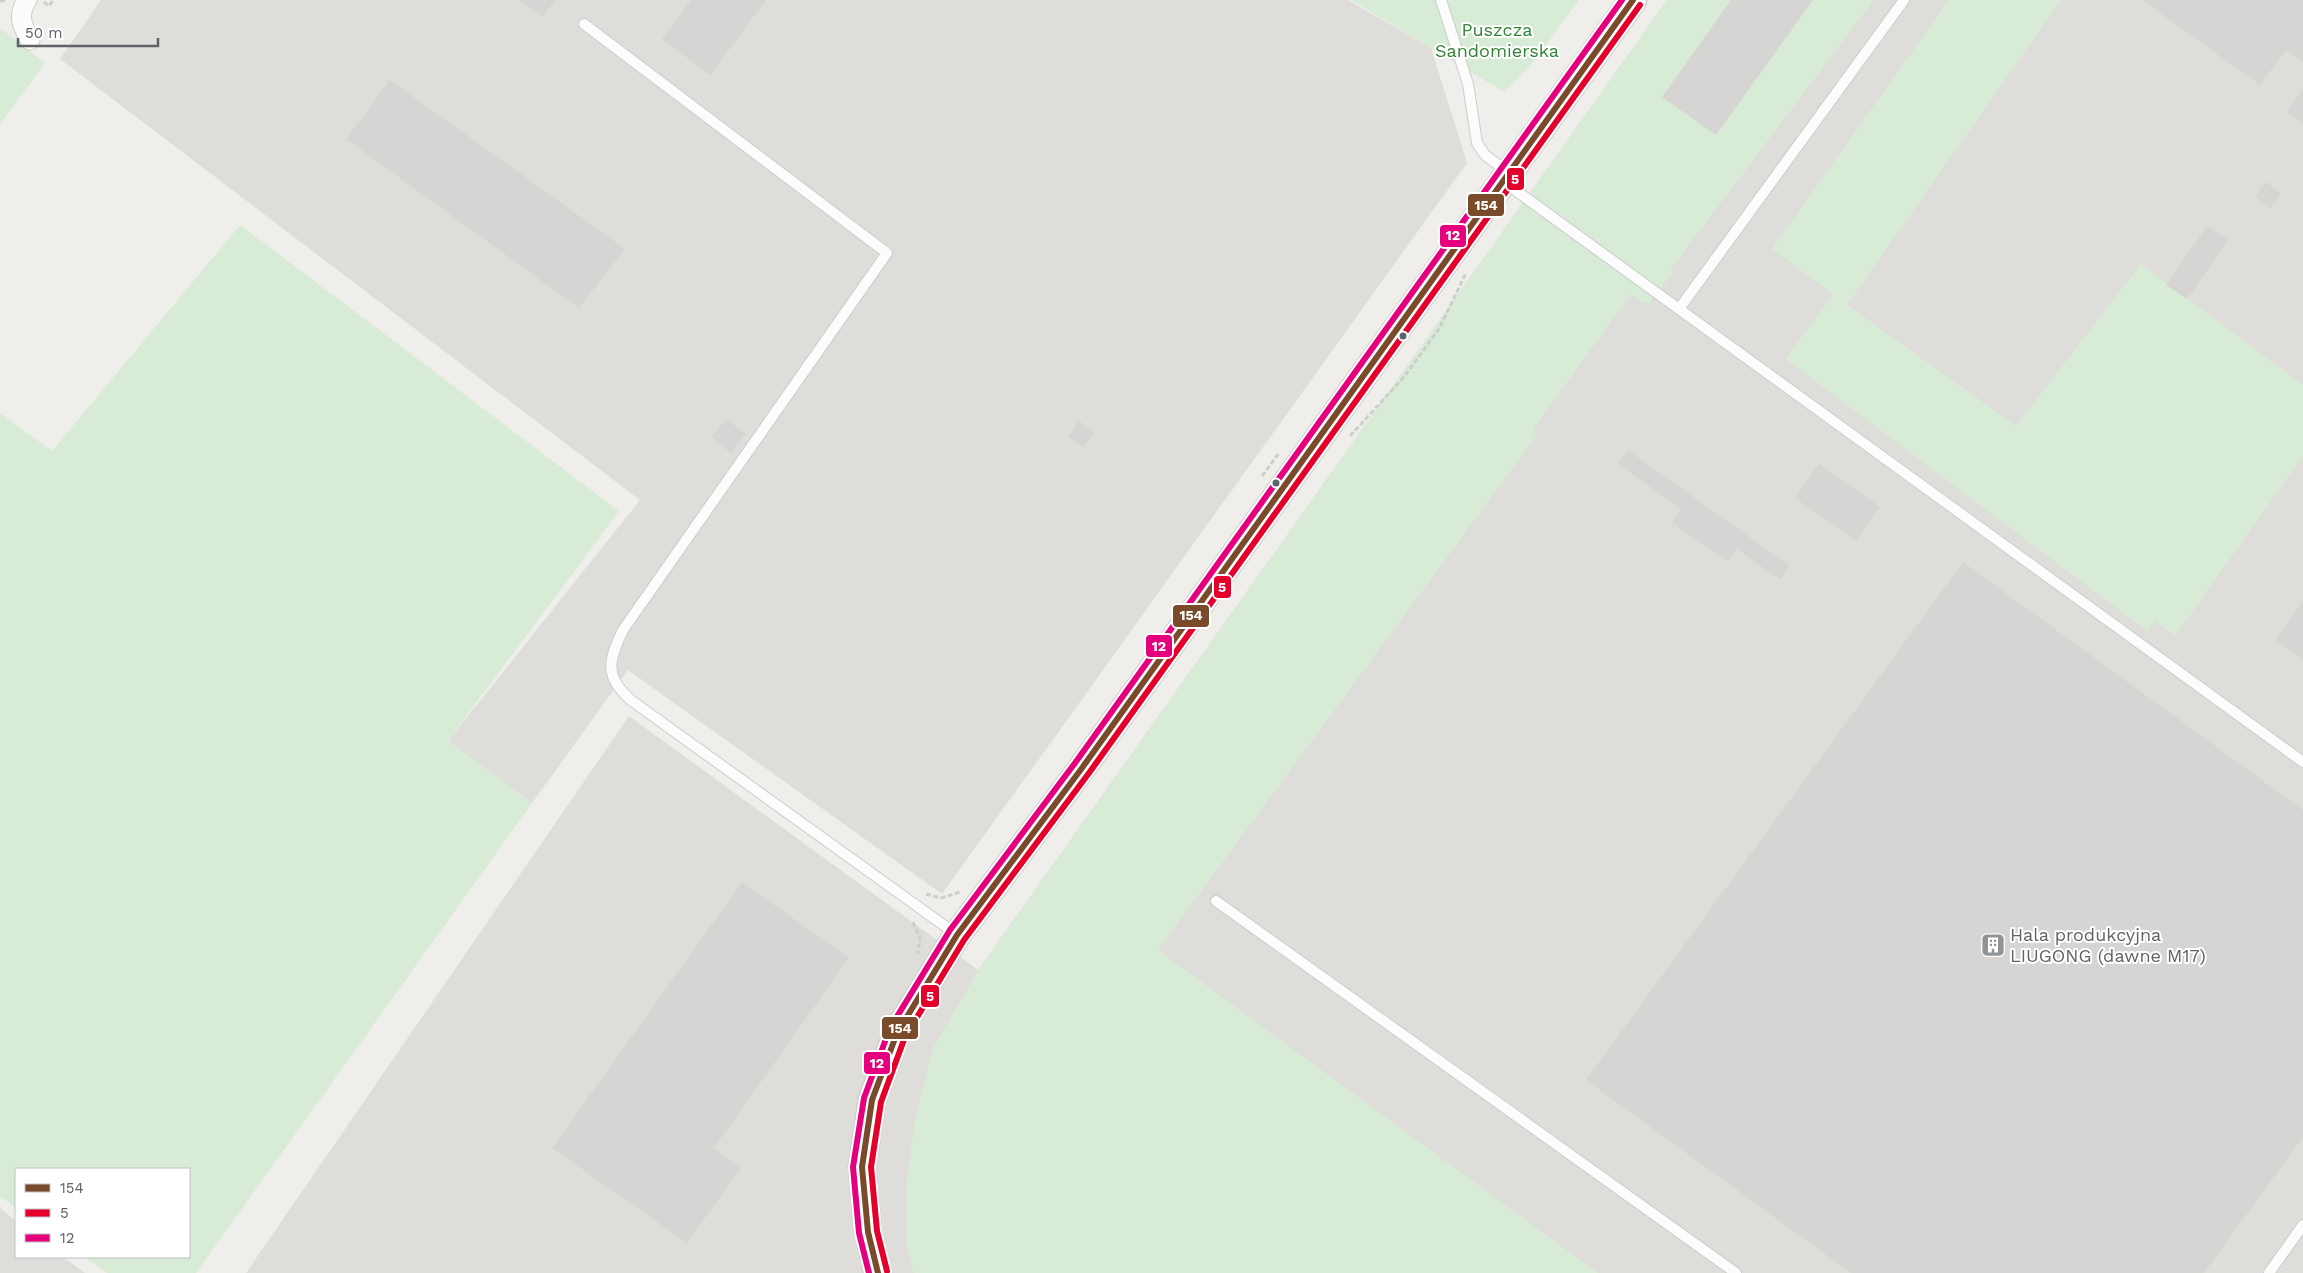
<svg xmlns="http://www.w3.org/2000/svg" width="2303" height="1273" viewBox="0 0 2303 1273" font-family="'Work Sans',sans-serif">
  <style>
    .industrial { fill: #dfddda }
    .green { fill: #d8ebd6 }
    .building { fill: #d6d5d3 }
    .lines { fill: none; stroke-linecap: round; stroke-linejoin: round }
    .lane-casing { stroke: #cbcccc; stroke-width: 12 }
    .street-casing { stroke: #cbcccc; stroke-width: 21 }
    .secondary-casing { stroke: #cacacb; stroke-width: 29 }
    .path { stroke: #cacfcc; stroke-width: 3; stroke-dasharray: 5 2.5; stroke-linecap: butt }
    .lane { stroke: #fdfcfc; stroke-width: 10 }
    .street { stroke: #fdfcfc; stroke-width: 19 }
    .secondary { stroke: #fdfcfc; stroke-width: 26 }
    .bus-1-casing { stroke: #fff; stroke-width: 10 }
    .bus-2-casing { stroke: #fff; stroke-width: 10 }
    .bus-3-casing { stroke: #fff; stroke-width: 10 }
    .bus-1 { stroke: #7a4b2a; stroke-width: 6 }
    .bus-2 { stroke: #e4002b; stroke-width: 6 }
    .bus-3 { stroke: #e5007d; stroke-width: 6 }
    .bus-dot { fill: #5f6368; stroke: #fff; stroke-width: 2 }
    .labels { text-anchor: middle; stroke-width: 4; stroke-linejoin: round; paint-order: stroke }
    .park-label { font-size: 18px; fill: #348238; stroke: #fff }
    .poi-label { font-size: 18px; fill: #5f6368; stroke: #fff; text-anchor: start }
    .line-badge { stroke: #fff; stroke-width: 2 }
    .badge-label { font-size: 14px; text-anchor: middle; font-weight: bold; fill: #fff }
  </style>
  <rect width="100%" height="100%" fill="#efeeea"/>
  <!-- industrial -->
  <g class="industrial">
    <polygon points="101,0 1348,0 1431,48 1467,163 942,894 628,670 532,803 448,741 640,500 60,59"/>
    <polygon points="1667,0 2303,0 2303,1273 246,1273 629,716 978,970"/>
    <polygon points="0,1208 16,1221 16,1257 63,1257 85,1273 0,1273"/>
  </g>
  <!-- green -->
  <g class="green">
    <polygon points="1351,0 1579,0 1536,59 1504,92"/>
    <polygon points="1667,0 1874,0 1670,270 1673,272 1649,304 1642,302 1631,294 1533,429 1537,435 1158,950 1598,1273 914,1273 907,1249 907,1180 915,1119 933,1048 978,971"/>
    <polygon points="1949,0 2061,0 1847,305 2016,426 2141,264 2303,385 2303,456 2175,636 2155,621 2147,631 1786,359 1833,294 1772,249"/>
    <polygon points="0,28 45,63 0,124"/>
    <polygon points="240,225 619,511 448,741 532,803 196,1273 107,1273 84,1257 189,1257 189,1169 16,1169 16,1208 0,1196 0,413 52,451"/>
  </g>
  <!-- building -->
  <g class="building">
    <polygon points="519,0 555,0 543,17"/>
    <polygon points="691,0 766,0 710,75 662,39"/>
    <polygon points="1731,0 1813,0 1716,135 1662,97"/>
    <polygon points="2142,0 2303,0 2303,63 2286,50 2260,85"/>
    <polygon points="390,80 625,249 579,308 346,139"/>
    <polygon points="2303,89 2303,124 2286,112"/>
    <polygon points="2266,182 2282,194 2270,208 2255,196"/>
    <polygon points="2207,226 2228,240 2187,299 2166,285"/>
    <polygon points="726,419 746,434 731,453 711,437"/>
    <polygon points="1079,421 1094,432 1084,447 1068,437"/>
    <polygon points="1628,450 1790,566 1780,580 1737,549 1728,562 1672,523 1681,509 1618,464"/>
    <polygon points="1819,464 1880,507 1856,541 1795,498"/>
    <polygon points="1963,562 2303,810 2303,1137 2204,1273 1851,1273 1586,1080"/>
    <polygon points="2303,601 2303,660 2275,640"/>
    <polygon points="742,882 849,958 714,1148 741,1168 687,1243 552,1148"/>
  </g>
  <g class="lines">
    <!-- lane casing -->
    <g class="lane-casing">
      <g id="lane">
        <polyline points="1441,0 1468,84 1477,143 1485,155 1508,172"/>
        <path d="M584,24L887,253L623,630C608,661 604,677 632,701L956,934"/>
        <polyline points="1504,182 2303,762"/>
        <polyline points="1679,309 1904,0"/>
        <polyline points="1216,901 1736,1273"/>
        <polyline points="2269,1273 2303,1225"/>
      </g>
    </g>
    <!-- street casing -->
    <g class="street-casing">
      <path id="street" d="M27,0C17,15 22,26 30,40"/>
    </g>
    <!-- secondary casing -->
    <g class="secondary-casing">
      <polyline id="secondary" points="878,1273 868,1232 862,1167 872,1100 897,1033 957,935 1082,768 1633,0"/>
    </g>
    <!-- path -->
    <g class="path">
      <polyline points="0,1 6,0"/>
      <polyline points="44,2 49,6 53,0"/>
      <polyline points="1350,436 1404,377 1439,329 1466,273"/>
      <polyline points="1262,476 1279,453"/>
      <polyline points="926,894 941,898 960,892"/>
      <polyline points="913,922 920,938 918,954"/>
    </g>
    <!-- lane -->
    <use href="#lane" class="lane"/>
    <!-- street -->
    <use href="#street" class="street"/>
    <!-- secondary -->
    <use href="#secondary" class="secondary"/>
    <!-- bus-1 casing -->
    <g class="bus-1-casing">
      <polyline id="bus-1" points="878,1273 868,1232 862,1167 872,1100 897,1033 957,935 1082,768 1633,0"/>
    </g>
    <!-- bus-2 casing -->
    <g class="bus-2-casing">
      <polyline id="bus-2" points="887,1271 877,1231 871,1167 881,1102 905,1037 964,940 1089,773 1640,5"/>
    </g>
    <!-- bus-3 casing -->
    <g class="bus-3-casing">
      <polyline id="bus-3" points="869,1273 859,1233 853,1167 864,1098 890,1028 950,930 1075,763 1622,0"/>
    </g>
    <!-- bus-1 -->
    <use href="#bus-1" class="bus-1"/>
    <!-- bus-2 -->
    <use href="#bus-2" class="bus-2"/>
    <!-- bus-3 -->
    <use href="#bus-3" class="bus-3"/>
  </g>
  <!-- icons -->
  <defs>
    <g id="building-square" transform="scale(1.25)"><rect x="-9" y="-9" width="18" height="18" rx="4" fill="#919496" stroke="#fff"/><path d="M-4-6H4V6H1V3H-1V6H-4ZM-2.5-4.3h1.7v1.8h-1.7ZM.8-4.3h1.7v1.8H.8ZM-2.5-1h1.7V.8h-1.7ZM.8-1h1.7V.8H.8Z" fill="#fff"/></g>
  </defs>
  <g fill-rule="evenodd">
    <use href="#building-square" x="1993" y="945"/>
  </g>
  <!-- markers -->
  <g class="bus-dot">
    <circle cx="1403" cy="336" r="4.5"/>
    <circle cx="1276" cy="483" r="4.5"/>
  </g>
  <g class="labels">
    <!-- park labels -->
    <g class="park-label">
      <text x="1497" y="36">Puszcza<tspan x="1497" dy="21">Sandomierska</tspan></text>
    </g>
    <!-- poi labels -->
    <g class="poi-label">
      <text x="2010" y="941">Hala produkcyjna<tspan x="2010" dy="21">LIUGONG (dawne M17)</tspan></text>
    </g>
  </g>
  <g class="line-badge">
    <rect x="1506" y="167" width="19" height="24" rx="5" fill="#e4002b"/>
    <rect x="1467" y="193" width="38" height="24" rx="5" fill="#7a4b2a"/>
    <rect x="1439" y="224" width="28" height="24" rx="5" fill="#e5007d"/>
    <rect x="1213" y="575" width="19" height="24" rx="5" fill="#e4002b"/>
    <rect x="1172" y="604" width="38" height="24" rx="5" fill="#7a4b2a"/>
    <rect x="1145" y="634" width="28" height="24" rx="5" fill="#e5007d"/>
    <rect x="920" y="984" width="20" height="24" rx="5" fill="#e4002b"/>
    <rect x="881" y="1016" width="38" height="24" rx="5" fill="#7a4b2a"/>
    <rect x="863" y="1051" width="28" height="24" rx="5" fill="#e5007d"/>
  </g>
  <g class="badge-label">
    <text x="1515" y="184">5</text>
    <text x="1486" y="210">154</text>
    <text x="1453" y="240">12</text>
    <text x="1222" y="592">5</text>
    <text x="1191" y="620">154</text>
    <text x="1159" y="651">12</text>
    <text x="930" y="1001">5</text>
    <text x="900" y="1033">154</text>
    <text x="877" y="1068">12</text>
  </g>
  <!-- legend -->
  <rect x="15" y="1168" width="175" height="90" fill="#ffffff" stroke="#bfc1c3"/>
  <rect x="25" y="1184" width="25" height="8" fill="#7a4b2a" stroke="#bfc1c3"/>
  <text x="60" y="1193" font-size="15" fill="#5f6368">154</text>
  <rect x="25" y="1209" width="25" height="8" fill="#e4002b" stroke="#bfc1c3"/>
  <text x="60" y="1218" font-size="15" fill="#5f6368">5</text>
  <rect x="25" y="1234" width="25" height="8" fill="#e5007d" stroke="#bfc1c3"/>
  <text x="60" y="1243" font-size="15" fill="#5f6368">12</text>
  <!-- scale -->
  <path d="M18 38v8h140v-8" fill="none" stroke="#5f6368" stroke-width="2.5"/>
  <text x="25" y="38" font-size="15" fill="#5f6368" stroke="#ffffff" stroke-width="4" paint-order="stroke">50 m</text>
</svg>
